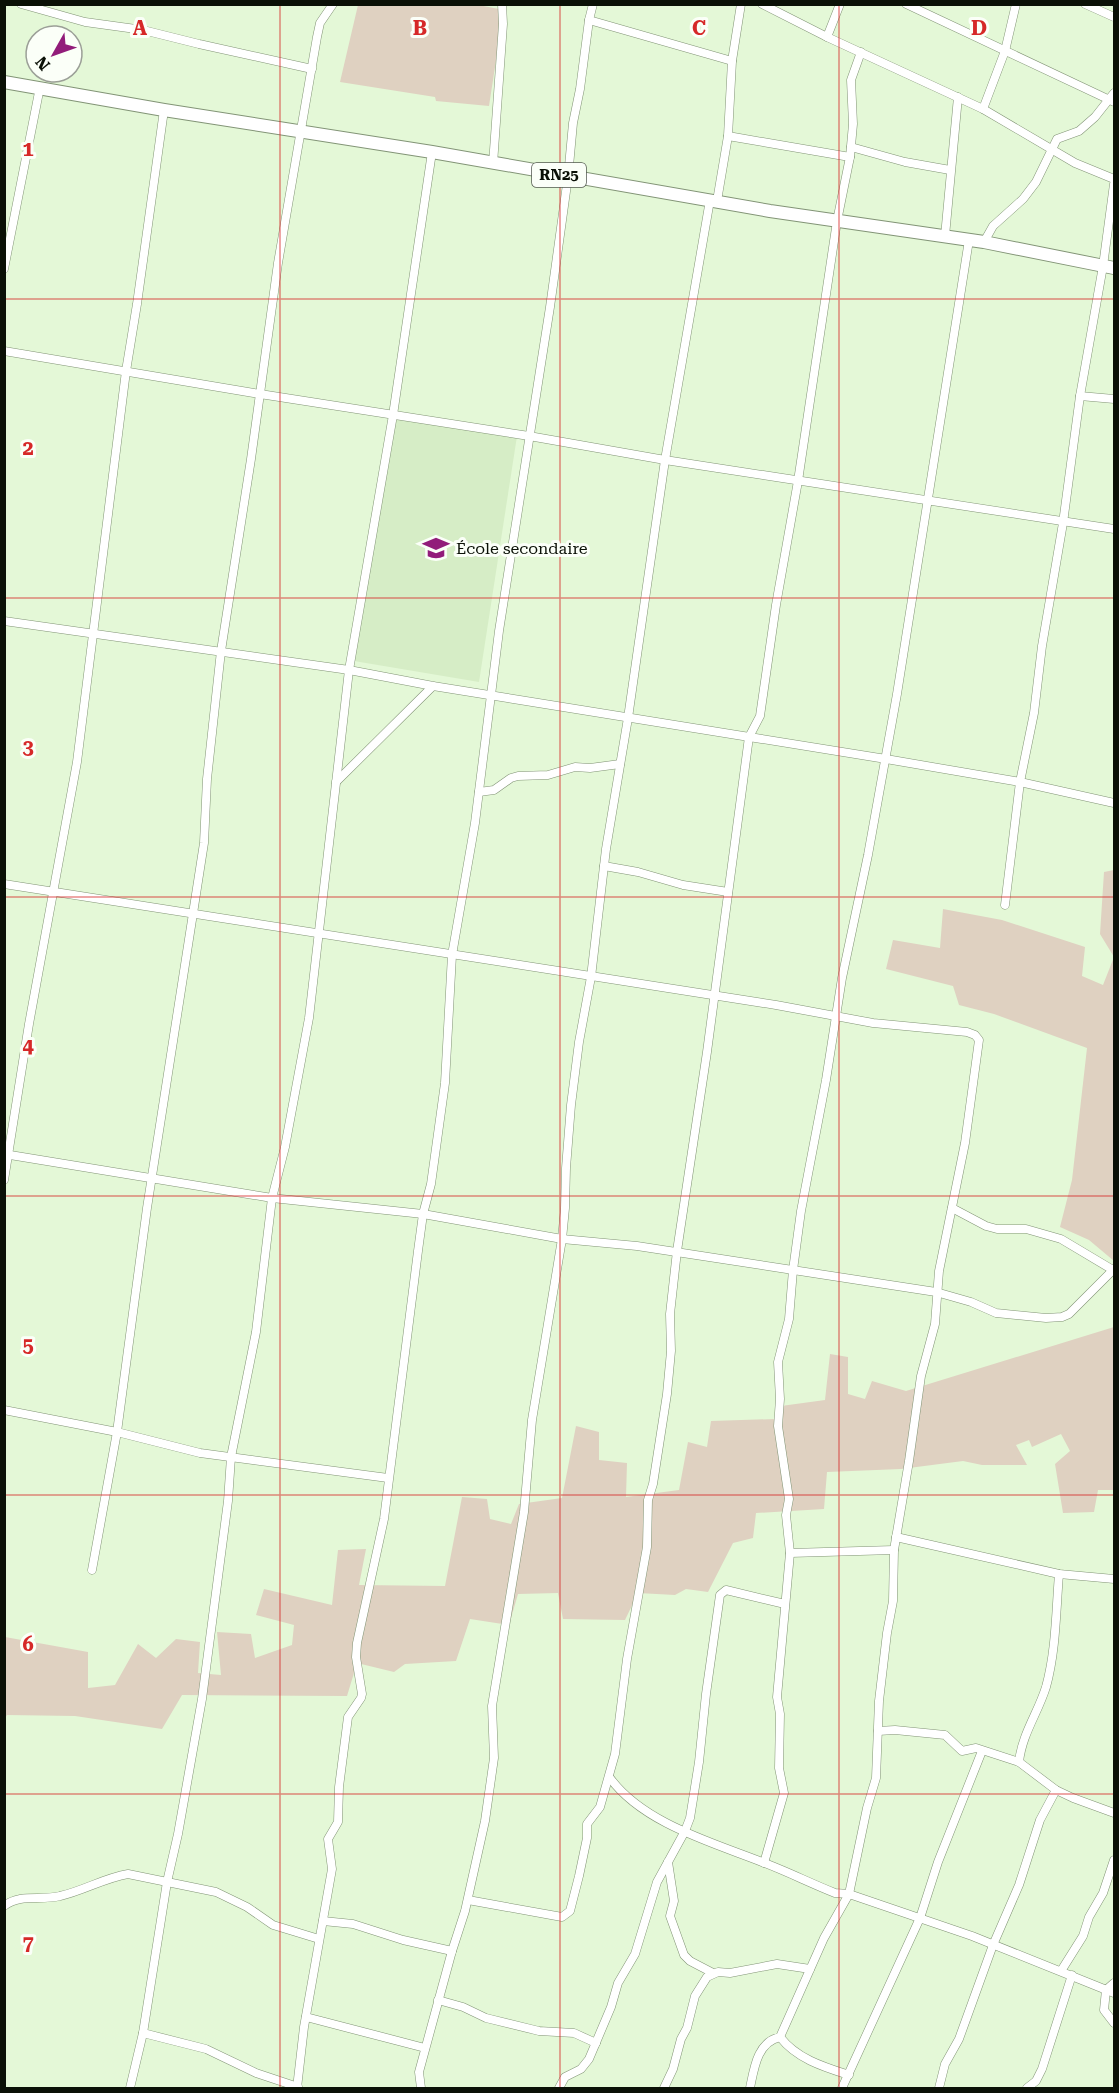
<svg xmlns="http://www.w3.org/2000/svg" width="1119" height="2093" viewBox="0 0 1119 2093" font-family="'Roboto Serif',serif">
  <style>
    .built { fill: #d6edc6 }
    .green { fill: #dfd1c1 }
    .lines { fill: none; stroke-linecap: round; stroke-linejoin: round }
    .minor-casing { stroke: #829476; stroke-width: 9 }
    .primary-casing { stroke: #829476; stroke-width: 14 }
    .minor { stroke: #fff; stroke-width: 8 }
    .primary { stroke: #fff; stroke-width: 12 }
    .grid { fill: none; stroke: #d62828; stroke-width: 1.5; stroke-opacity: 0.55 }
    .labels { text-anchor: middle; stroke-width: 6; stroke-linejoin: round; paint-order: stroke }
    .shield { fill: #fbfff8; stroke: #52584f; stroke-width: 1.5 }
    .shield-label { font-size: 15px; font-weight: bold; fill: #0a1006 }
    .poi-label { font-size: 16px; fill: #0a1006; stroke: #fbfff8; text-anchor: start }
    .grid-label { font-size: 20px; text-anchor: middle; font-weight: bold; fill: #d62828; stroke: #fbfff8; stroke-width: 6; stroke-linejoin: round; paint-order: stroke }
  </style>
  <rect width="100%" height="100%" fill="#e4f8d7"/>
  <!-- built -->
  <polygon class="built" points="393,416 517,436 479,682 354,661"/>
  <!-- green -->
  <g class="green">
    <polygon points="473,4 499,9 501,28 489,106 436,101 435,97 340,82 358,5"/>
    <polygon points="1114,870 1114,1261 1089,1240 1060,1227 1072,1180 1087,1048 994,1014 959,1005 953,986 886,969 893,940 940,948 943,909 1002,920 1085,947 1082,976 1103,985 1114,957 1100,934 1104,872"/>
    <polygon points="1114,1327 1114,1490 1098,1490 1094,1512 1063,1513 1055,1464 1070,1451 1061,1434 1032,1447 1029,1440 1016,1445 1027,1465 982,1465 963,1461 901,1469 827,1472 824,1509 756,1513 753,1538 733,1543 708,1592 686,1589 675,1595 638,1593 625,1620 563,1619 558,1593 518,1594 509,1625 470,1619 456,1661 405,1664 394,1672 357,1663 347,1696 182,1695 162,1729 75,1716 7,1715 5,1718 5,1637 88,1652 88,1688 115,1685 138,1644 156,1658 176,1639 200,1642 198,1673 221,1675 217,1632 251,1634 255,1658 292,1645 294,1625 256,1615 264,1589 332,1605 338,1550 366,1549 359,1585 445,1586 462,1497 487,1499 490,1519 511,1524 519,1504 562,1498 576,1426 599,1432 599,1460 627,1463 626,1497 679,1490 688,1442 707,1447 711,1421 776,1419 781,1406 825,1400 830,1354 848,1357 848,1394 865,1399 872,1381 906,1391"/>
  </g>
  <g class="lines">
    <!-- minor casing -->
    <g class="minor-casing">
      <g id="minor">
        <polyline points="21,4 85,22 143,30 199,44 312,69"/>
        <polyline points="762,4 827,37 983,109 1075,163 1114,179"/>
        <polyline points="906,4 1114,102"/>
        <polyline points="1085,4 1114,17"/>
        <polyline points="589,20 732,61"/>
        <polyline points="827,37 840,4"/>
        <polyline points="983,109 1005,51 1016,4"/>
        <polyline points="728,136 850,157"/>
        <polyline points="851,147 905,162 950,170"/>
        <polyline points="493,164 503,24 502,4"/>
        <polyline points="717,201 728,136 732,61 741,4"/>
        <polyline points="945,236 958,97"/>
        <polyline points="984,242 993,226 1023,199 1036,182 1057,139 1079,131 1095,117 1114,93"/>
        <polyline points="4,269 40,87"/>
        <polyline points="4,351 260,394 529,436 665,460 1114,529"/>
        <polyline points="1080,396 1114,399"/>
        <polyline points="4,621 349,670 433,686 886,759 1020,782 1114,803"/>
        <polyline points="336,782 433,686"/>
        <polyline points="479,792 494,790 511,778 518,776 548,775 575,767 590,768 620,764"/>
        <polyline points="604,866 638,872 683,885 728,892"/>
        <path d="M4,884L776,1005L873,1023L967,1032L975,1035L979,1040L965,1143L939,1271L935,1324L921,1376L909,1461L894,1550L893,1601L887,1633L879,1701L876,1778L867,1808L849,1894L824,1938L780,2037C757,2042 754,2069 750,2088"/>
        <polyline points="1005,905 1020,782 1034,713 1042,646 1063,523 1080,396 1103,266 1114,184"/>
        <polyline points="4,1154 272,1198 423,1214 562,1239 637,1246 936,1292 971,1302 996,1313 1046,1318 1062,1317 1069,1314 1114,1269"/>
        <polyline points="4,1180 29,1024 77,762 126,371 137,304 164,110"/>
        <polyline points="952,1208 986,1226 997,1229 1026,1229 1061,1239 1113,1270"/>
        <polyline points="4,1410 117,1432 200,1453 388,1478"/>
        <polyline points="896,1537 1059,1574 1114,1579"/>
        <polyline points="790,1553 894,1550"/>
        <polyline points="92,1570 117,1432 147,1208 204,843 207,779 221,651 251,459 278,263 317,37 320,23 333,4"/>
        <polyline points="878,1731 895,1730 945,1735 962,1751 976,1748 1019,1762 1056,1790 1073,1798 1114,1813"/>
        <path d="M1019,1762C1022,1734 1038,1713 1046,1687C1056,1651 1056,1611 1059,1574"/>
        <path d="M610,1778C643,1823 711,1842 762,1862C786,1871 810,1883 835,1893L849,1894L972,1936L1114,1993"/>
        <polyline points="668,1862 674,1901 670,1916 684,1955 690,1961 713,1973"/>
        <polyline points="764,1863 784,1793 779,1768 780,1714 777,1697 790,1553 786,1515 789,1499 778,1426 780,1399 778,1362 789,1319 793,1270 801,1211 826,1080 842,978 868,855 897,694 969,240"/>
        <polyline points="468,1900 562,1917 570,1911 579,1876 587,1838 587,1824 600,1807 615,1754 627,1659 647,1547 648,1500 653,1484 667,1394 671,1351 670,1314 677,1251 707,1052 749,737 760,716 776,605 798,481 837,221 850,157 853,124 851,80 861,52"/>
        <path d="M4,1906C21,1893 40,1901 60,1896C83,1891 104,1878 128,1874L216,1892L247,1907L273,1925L319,1939"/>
        <polyline points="323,1921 353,1924 403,1940 452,1951"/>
        <polyline points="1061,1971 1083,1936 1089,1917 1103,1893 1114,1860"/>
        <polyline points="1114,1983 1106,1990 1104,2010 1114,2023"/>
        <polyline points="438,2000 463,2007 486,2018 539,2031 574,2033 596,2043"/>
        <polyline points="306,2017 425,2048"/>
        <polyline points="143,2033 206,2049 256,2073 298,2087"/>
        <path d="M780,2037C797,2059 824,2067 849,2075"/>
        <polyline points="130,2088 143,2033 167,1882 178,1834 202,1699 228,1501 231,1457 256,1332 272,1198 285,1147 309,1018 349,670 393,415 432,152"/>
        <polyline points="297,2088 304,2027 332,1869 328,1839 338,1822 339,1787 348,1717 361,1698 362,1694 356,1657 357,1643 384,1519 418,1251 423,1214 431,1184 445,1083 452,955 475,823 499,631 550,307 568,177 573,123 580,89 589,20 593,4"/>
        <polyline points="421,2088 419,2072 452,1951 465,1911 485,1821 494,1758 492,1706 524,1512 532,1420 562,1239 565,1208 566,1168 571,1105 579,1042 591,977 606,849 628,718 665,460 710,200"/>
        <polyline points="559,2088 565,2077 581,2069 589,2059 611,2007 618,1983 635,1954 657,1882 685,1831 690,1818 699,1762 706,1694 720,1595 726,1590 785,1604"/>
        <polyline points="664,2088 673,2069 681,2039 687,2028 695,1996 707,1977 718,1972 730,1973 777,1964 810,1969"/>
        <polyline points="842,2088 920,1918 938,1862 982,1751"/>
        <polyline points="939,2088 945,2064 959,2039 993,1945 1019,1885 1040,1820 1056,1790"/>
        <polyline points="1027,2088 1036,2081 1042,2069 1072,1975"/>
      </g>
    </g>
    <!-- primary casing -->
    <g class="primary-casing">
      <polyline id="primary" points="4,82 164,110 432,152 770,211 984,242 1114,268"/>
    </g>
    <!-- minor -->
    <use href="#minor" class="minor"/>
    <!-- primary -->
    <use href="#primary" class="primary"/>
  </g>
  <!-- grid -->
  <path class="grid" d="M280,4V2088M560,4V2088M839,4V2088M4,299H1114M4,598H1114M4,897H1114M4,1196H1114M4,1495H1114M4,1794H1114"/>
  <!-- icons -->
  <defs>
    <g id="school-bare" transform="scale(2.07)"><path d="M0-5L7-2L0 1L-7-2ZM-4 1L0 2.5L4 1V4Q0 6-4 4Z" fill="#921c7a" stroke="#fbfff8" stroke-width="2.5" paint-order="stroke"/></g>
  </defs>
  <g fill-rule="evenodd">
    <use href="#school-bare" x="436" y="548"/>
  </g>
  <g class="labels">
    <!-- shield labels -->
    <rect class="shield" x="532" y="163" width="54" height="24" rx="4.5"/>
    <g class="shield-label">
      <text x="559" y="180">RN25</text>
    </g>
    <!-- poi labels -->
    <g class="poi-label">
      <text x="456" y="554">École secondaire</text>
    </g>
  </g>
  <g class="grid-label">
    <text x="140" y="35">A</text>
    <text x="420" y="35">B</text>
    <text x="699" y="35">C</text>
    <text x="979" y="35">D</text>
    <text x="28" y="156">1</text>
    <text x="28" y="455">2</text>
    <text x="28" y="754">3</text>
    <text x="28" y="1053">4</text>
    <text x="28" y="1352">5</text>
    <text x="28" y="1651">6</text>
    <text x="28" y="1950">7</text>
  </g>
  <!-- border -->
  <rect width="1119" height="2093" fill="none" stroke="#0a1006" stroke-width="12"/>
  <!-- north arrow -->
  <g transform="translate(54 54) rotate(230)"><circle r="28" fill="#fbfff8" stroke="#9b9f97" stroke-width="1.5"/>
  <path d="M0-4.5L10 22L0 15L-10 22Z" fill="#921c7a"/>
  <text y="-9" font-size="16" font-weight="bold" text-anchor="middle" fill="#0a1006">N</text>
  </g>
</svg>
